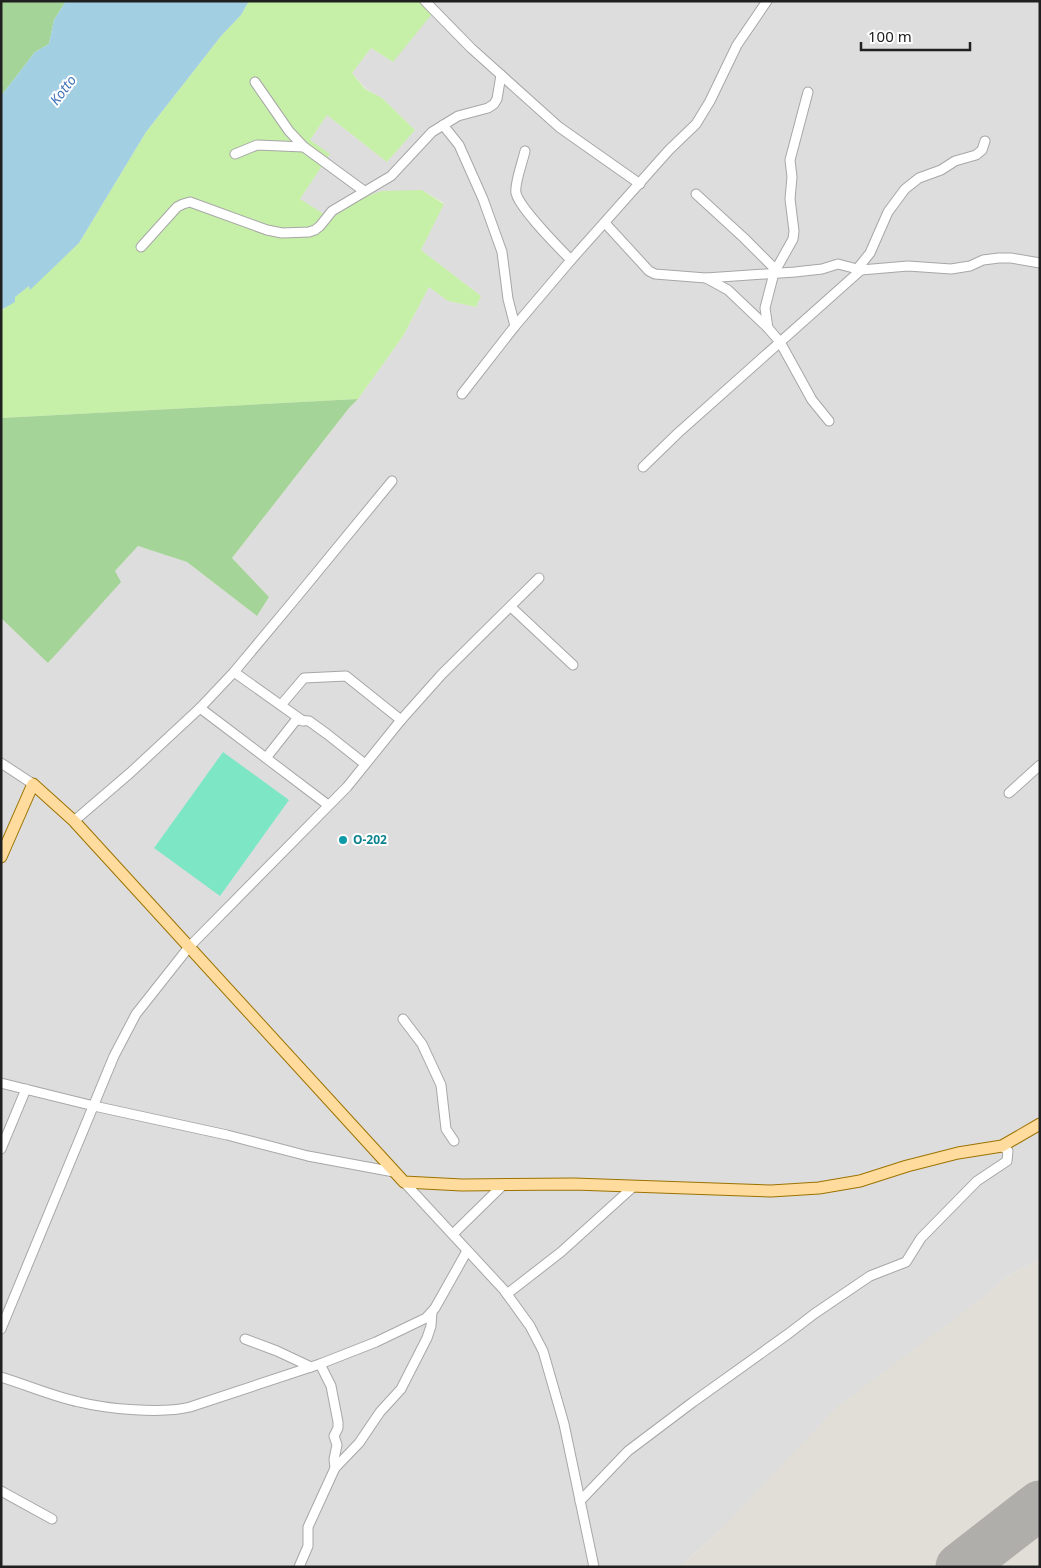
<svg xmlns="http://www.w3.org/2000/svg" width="1041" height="1568" viewBox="0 0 1041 1568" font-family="'Noto Sans',sans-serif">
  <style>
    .residential { fill: #dedddd }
    .airport { fill: #e0ded7 }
    .grass { fill: #c6efa7 }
    .forest { fill: #a4d497 }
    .pitch { fill: #7de7c5 }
    .water { fill: #a2d0e2 }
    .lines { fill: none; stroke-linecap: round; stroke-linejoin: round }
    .runway { stroke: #b0aeaa; stroke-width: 49 }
    .minor-casing { stroke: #a7a7a7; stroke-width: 11 }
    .major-casing { stroke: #9c7300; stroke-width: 13 }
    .minor { stroke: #fff; stroke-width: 9 }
    .major { stroke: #ffdb9d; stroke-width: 11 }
    .culture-dot { fill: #0f9aa8; stroke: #fff; stroke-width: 2 }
    .labels { text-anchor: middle; stroke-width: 4; stroke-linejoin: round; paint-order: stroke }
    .culture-label { font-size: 12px; font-weight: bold; fill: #0d838f; stroke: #fff; text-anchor: start }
    .water-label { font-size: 14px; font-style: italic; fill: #4376b9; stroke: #fff }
  </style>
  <rect width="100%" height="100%" fill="#f1eee5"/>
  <!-- residential -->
  <polygon class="residential" points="422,1 1040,1 1040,1259 1008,1276 720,1530 680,1567 1,1567 1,618 49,663 115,571 138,546 187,562 257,616 269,597 232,558 349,408 358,399 403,336 429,287 448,301 476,307 481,296 421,250 444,203 422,190 358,199 330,218 300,199 329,155 310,140 327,115 387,162 415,130 382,98 366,89 352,73 371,48 393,62"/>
  <!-- airport -->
  <polygon class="airport" points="1040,1259 1040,1567 680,1567 720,1530 837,1407 986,1295 1008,1276"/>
  <!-- grass -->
  <polygon class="grass" points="249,1 422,1 432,14 393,62 371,48 352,73 365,89 382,98 415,130 387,162 327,115 310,140 330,154 300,199 330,218 358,199 382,191 422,190 444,204 421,250 481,296 476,307 448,301 429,287 403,336 358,399 1,418 1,310 3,310 15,297 29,286 30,289 79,243 146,132 221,36 241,15"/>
  <!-- forest -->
  <g class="forest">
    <polygon points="1,1 66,1 54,20 49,44 35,52 1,96"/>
    <polygon points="358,399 349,408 232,558 269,597 257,616 187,562 138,546 115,571 121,582 48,663 1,618 1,418"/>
  </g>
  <!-- pitch -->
  <polygon class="pitch" points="223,752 289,800 220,896 154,848"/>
  <!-- water -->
  <polygon class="water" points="66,1 249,1 241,15 221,36 146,132 79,243 30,290 29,286 15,297 15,302 1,310 1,96 35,52 49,44 54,20"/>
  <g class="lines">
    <!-- runway -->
    <polyline class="runway" points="960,1567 1040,1505"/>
    <!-- minor casing -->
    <g class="minor-casing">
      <g id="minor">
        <polyline points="425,1 471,48 559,127 640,184"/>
        <polyline points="255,82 289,131 304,147 364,191"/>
        <polyline points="443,125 459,145 483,199 502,252 508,299 515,326"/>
        <path d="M525,151C523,161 514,184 516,193C519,207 559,248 571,260"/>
        <polyline points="235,154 257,145 304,147"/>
        <polyline points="696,194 744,238 775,269"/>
        <polyline points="605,223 649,271 655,274 706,278 728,290 768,328 780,342 812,400 829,421"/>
        <polyline points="141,247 177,207 183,204 190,202 267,230 282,233 309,232 315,230 320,226 332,211 391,176 432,132 458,116 488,108 494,104 497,99 501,75"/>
        <polyline points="858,268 870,253 888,212 905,189 919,178 941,170 955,161 976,155 982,150 985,141"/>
        <polyline points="706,278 795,272 822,269 838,264 861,270"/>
        <polyline points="768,328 765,308 774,273 793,239 794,231 790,199 792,177 790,160 808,92"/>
        <polyline points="462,394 515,326 571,260 669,150 696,124 710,101 737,45 767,1"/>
        <polyline points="643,467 678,433 861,270 908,266 951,269 970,266 983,260 999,258 1011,258 1040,263"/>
        <polyline points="511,607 573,665"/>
        <polyline points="234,672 303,721"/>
        <polyline points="281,705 304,678 346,676 401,720"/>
        <polyline points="200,708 328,805"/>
        <polyline points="266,758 296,720 309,721 327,734 365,764"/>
        <polyline points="1,763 33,784"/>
        <polyline points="1009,793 1040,765"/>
        <polyline points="74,821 130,773 200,708 234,672 295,599 392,481"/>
        <polyline points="403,1019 422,1044 441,1085 446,1129 454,1141"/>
        <polyline points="1,1083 94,1106 227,1135 308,1156 394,1172"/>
        <polyline points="1,1149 26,1089"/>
        <polyline points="404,1182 504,1290 530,1326 543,1351 564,1424 594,1567"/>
        <polyline points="453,1234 504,1184"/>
        <polyline points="507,1294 561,1252 633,1187"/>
        <polyline points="1,1329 114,1056 136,1014 189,947 347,787 401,720 442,674 539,578"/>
        <polyline points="245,1339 277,1351 311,1367"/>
        <path d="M1,1377C27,1385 52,1396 79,1402C107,1409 162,1414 190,1407L320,1364L376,1342L426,1318L435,1308L467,1251"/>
        <polyline points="335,1468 359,1443 380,1412 401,1389 427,1338 431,1326 432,1312"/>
        <polyline points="1,1491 52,1519"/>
        <polyline points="580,1501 628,1451 693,1402 788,1334 814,1314 870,1276 906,1262 921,1238 977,1181 1007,1161 1008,1151 1002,1146"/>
        <polyline points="299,1567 308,1546 308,1527 335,1468 334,1459 337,1445 334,1436 338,1428 338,1422 331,1386 320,1364"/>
      </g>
    </g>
    <!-- major casing -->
    <g class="major-casing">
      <polyline id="major" points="1,857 33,784 74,821 404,1182 462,1185 574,1184 771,1191 819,1188 860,1181 907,1166 958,1153 1002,1146 1040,1124"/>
    </g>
    <!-- minor -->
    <use href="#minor" class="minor"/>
    <!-- major -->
    <use href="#major" class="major"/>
  </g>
  <!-- markers -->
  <circle class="culture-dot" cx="343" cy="840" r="5"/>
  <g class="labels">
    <!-- culture labels -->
    <g class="culture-label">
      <text x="353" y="844">O-202</text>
    </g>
    <!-- water labels -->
    <g class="water-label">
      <text transform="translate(63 90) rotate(-53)" y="5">Kotto</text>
    </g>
  </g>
  <!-- border -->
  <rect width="1041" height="1568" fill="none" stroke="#202020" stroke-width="5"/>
  <!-- scale -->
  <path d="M861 42v8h109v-8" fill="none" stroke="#202020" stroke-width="2.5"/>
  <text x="868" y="42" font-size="15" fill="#202020" stroke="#ffffff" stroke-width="4" paint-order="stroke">100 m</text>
</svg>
